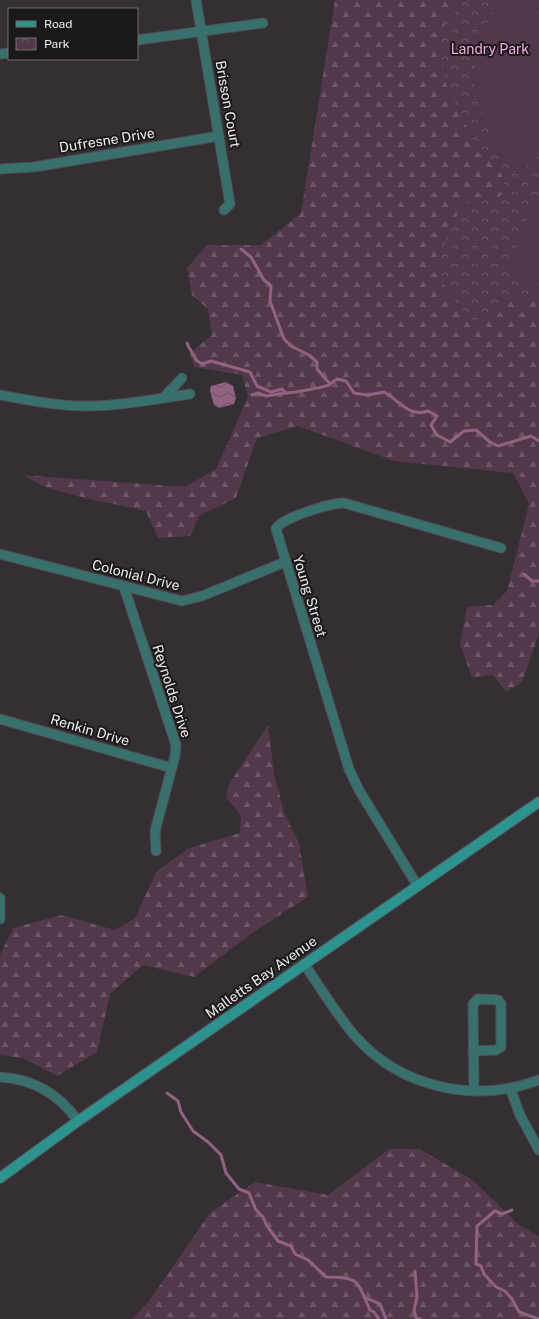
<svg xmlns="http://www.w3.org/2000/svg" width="539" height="1319" viewBox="0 0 539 1319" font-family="'Public Sans',sans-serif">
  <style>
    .forest { fill: url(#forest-firs) }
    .park { fill: url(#park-crowns) }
    .pitch { fill: #53384a }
    .water { fill: url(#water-waves) }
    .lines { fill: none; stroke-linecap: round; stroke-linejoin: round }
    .stream { stroke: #916281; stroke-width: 3 }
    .street-casing { stroke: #524d50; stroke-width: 11 }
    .secondary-casing { stroke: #524d50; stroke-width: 12 }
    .street { stroke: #37706d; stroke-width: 9 }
    .secondary { stroke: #2c938f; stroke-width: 10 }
    .labels { text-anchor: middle; stroke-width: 4; stroke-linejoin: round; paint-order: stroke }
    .park-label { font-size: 14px; fill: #f6addd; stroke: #1a1819 }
    .street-label { font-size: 14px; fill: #f0edef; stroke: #1a1819 }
  </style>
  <defs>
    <pattern id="forest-firs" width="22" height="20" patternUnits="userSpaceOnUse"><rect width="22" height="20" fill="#53384a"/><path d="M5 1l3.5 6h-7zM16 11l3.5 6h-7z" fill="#6c5564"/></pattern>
    <pattern id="park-crowns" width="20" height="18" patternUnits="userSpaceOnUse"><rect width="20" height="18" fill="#53384a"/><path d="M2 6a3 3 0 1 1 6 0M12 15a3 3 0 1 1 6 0" fill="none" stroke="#6c5564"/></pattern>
    <pattern id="water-waves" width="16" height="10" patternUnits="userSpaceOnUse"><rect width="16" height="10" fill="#916281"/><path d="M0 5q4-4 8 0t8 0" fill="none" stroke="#6c5464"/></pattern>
  </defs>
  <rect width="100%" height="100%" fill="#342f32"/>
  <!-- forest -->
  <g class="forest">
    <polygon points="335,0 465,0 475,144 502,174 506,191 496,200 480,197 488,320 503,302 526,298 539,289 539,634 522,682 506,692 493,675 472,677 460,645 467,607 493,605 507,591 529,504 513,473 394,461 298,426 257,438 236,498 199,516 190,536 158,538 146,511 81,497 45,487 22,475 185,487 216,469 248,397 242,375 194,367 190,353 212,335 208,309 192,295 187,268 207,245 261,245 301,213"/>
    <polygon points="268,725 274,774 285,815 299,843 308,897 255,931 194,977 143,965 110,994 97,1052 57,1076 23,1058 0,1055 0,955 13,928 62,915 115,930 135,918 156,872 189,848 240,833 241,815 226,798 229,784"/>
    <polygon points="389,1149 420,1149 474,1181 518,1224 539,1236 539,1319 132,1319 149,1301 210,1213 255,1182 328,1195"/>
  </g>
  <!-- park -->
  <polygon class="park" points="465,0 539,0 539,289 526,298 503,302 488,320 470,321 441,281 437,260 462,204 480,197 496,200 506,191 502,174 475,144 445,82 439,32"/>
  <!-- pitch -->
  <g class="pitch">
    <polygon points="505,0 523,0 539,15 539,154 519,175 492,140 474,86 478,38 496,9"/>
    <polygon points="536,198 539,199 539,283 534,285 510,275 507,270"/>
  </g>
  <!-- water -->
  <polygon class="water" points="226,382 233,386 236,398 234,404 219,408 214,405 210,391 211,386"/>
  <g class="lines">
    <!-- stream -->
    <g class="stream">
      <polyline points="241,249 251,257 264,280 271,286 270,301 284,339 291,346 309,355 317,362 317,369 330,384"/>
      <path d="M187,343C189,350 194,353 196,360L202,364L211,361L250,372L257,386L271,392L282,389L286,393C292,393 325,387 329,385C331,383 334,381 337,379L346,381L354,393L368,395L384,392C399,400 409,418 428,411L437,416L431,425L437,435L450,442L464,431L476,430L490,442L498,446L531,436L539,441"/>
      <polyline points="252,395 258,393 266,396 286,393"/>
      <polyline points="524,574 532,581 539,581"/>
      <path d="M167,1093L178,1101L181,1112L193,1131L208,1142L221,1155L226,1173L239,1189L249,1193L256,1210L263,1217L267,1226L278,1241L291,1246L295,1254L308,1260L326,1277C360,1277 357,1281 370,1310L374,1312L379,1319"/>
      <polyline points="512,1210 502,1214 495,1211 477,1226 476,1264 481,1266 484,1274 496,1287 505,1291 512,1299 519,1312 539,1319"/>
      <polyline points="415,1271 417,1297 414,1310 416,1318 420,1319"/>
      <polyline points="364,1297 380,1304 386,1319"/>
    </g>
    <!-- street casing -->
    <g class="street-casing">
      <g id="street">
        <polyline points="196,0 230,204 224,210"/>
        <polyline points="137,40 263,23"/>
        <polyline points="0,54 9,53"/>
        <polyline points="0,169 34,167 219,136"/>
        <path d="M0,395C28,400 57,406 86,406C121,406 155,399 190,394"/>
        <polyline points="163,398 182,378"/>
        <polyline points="0,554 182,601 202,596 285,562"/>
        <polyline points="124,587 176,745 175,756 155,831 156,851"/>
        <polyline points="0,719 172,768"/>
        <path d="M417,885L359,790L349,769L276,529C280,518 331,503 344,503L501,548"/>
        <polyline points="0,898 0,919"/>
        <path d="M304,964C321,988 336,1014 355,1036C401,1088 475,1104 539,1080"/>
        <polyline points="473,1051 496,1050 501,1047 501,1004 498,1000 478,999 473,1004 474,1091"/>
        <path d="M0,1077C34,1079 59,1094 78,1121"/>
        <polyline points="510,1088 520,1115 539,1150"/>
      </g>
    </g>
    <!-- secondary casing -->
    <g class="secondary-casing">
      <polyline id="secondary" points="0,1178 78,1121 539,802"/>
    </g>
    <!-- street -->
    <use href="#street" class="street"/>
    <!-- secondary -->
    <use href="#secondary" class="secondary"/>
  </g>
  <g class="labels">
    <!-- park labels -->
    <g class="park-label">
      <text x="490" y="54">Landry Park</text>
    </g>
    <!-- street labels -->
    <g class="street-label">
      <text transform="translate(228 104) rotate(80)" y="5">Brisson Court</text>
      <text transform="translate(107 140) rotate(-9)" y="5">Dufresne Drive</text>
      <text transform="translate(136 575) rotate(14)" y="5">Colonial Drive</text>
      <text transform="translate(310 596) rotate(73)" y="5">Young Street</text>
      <text transform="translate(172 691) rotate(72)" y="5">Reynolds Drive</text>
      <text transform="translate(90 730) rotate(16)" y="5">Renkin Drive</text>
      <text transform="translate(261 977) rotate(-35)" y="5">Malletts Bay Avenue</text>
    </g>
  </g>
  <!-- legend -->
  <rect x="8" y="8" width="130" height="52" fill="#1a1819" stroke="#706d6f"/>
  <rect x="16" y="21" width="20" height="6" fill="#2c938f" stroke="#706d6f"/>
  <text x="44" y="28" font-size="12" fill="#f0edef">Road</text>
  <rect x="16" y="38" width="20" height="12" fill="url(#park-crowns)" stroke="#706d6f"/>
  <text x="44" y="48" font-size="12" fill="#f0edef">Park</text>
</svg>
